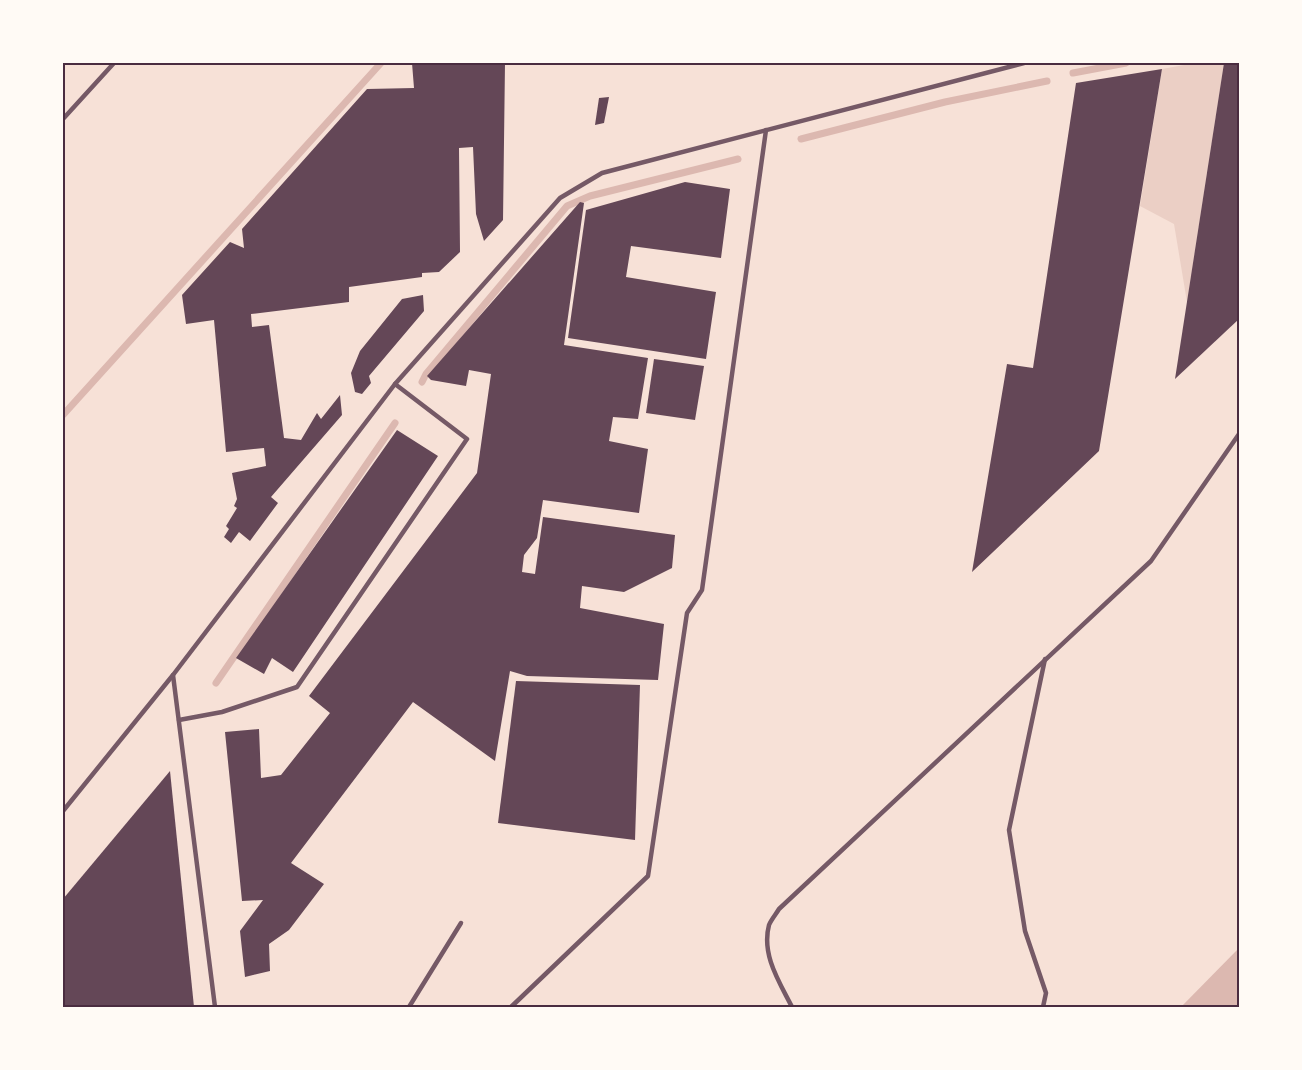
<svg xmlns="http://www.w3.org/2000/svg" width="1302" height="1070" viewBox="0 0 1302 1070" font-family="Montserrat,sans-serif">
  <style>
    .green { fill: #ebcfc5 }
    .water { fill: #dcb8b0 }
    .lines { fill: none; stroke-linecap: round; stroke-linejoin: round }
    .stream { stroke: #dcb8b0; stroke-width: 7 }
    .building { fill: #644757 }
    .service { stroke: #755966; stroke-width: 4.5 }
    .neatline { fill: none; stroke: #4a2c40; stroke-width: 2 }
  </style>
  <rect width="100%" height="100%" fill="#f7e1d7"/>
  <!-- green -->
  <polygon class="green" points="1195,63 1224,63 1187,302 1174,224 1140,206 1162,69"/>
  <!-- water -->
  <polygon class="water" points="1239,948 1239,1007 1181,1007"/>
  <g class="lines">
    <!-- stream -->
    <g class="stream">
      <polyline points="1073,73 1126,63"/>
      <polyline points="801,139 945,102 1047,81"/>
      <polyline points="422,382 426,374 567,206 590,196 738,159"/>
      <polyline points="63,415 381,63"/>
      <polyline points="216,683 395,423"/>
    </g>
  </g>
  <!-- building -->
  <g class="building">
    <polygon points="412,63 505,63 503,220 484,241 476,214 473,147 459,148 460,252 439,272 422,273 422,277 349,287 349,302 251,314 252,327 269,325 284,438 301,440 317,413 321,419 340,395 342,415 271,497 278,503 250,541 239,532 231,543 224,537 229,529 226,526 237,508 234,506 237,499 232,473 266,466 264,448 226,452 214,320 186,324 182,295 230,242 244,248 242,229 367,89 414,88"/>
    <polygon points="1224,63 1239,63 1239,319 1175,379"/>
    <polygon points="1162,69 1099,451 972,572 1007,364 1033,368 1076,83"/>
    <polygon points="609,97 604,123 595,125 599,98"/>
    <polygon points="685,182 730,189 721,258 631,246 626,277 716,292 706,359 568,338 586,210"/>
    <polygon points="580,202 584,203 564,345 648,358 638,419 613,417 609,441 648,449 639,513 543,500 537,538 524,555 522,572 535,574 543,517 675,535 672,568 624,592 582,586 580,608 664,624 658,680 527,676 510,671 495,761 413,702 291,863 324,884 289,930 269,944 270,971 245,977 240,931 263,900 242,901 225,732 259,729 261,778 281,775 330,713 309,696 477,473 491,374 469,370 466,386 431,380 427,376"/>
    <polygon points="423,295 424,311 369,376 371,383 362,394 355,392 351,373 360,351 402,299"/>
    <polygon points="654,359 704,366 695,420 646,413"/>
    <polygon points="397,430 438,456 293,672 272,658 264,674 236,658"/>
    <polygon points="516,681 640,685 635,840 498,823"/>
    <polygon points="170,771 194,1007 63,1007 63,899"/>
  </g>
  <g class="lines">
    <!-- service -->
    <g class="service">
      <polyline points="63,119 114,63"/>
      <polyline points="173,675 215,1007"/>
      <polyline points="179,720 222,712 297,687 467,439 395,384"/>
      <polyline points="63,811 173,675 395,384 560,198 602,173 1024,63"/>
      <polyline points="409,1007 461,923"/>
      <polyline points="511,1007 648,876 687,613 702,590 766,130"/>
      <path d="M792,1007C780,983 761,955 769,925C771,920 776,914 779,909L1151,561L1239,434"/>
      <polyline points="1043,1007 1046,993 1025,931 1009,830 1045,659"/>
    </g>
  </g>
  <!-- border -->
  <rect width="1302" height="1070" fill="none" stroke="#fffaf5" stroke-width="129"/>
  <rect x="64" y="64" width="1174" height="942" class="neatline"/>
</svg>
